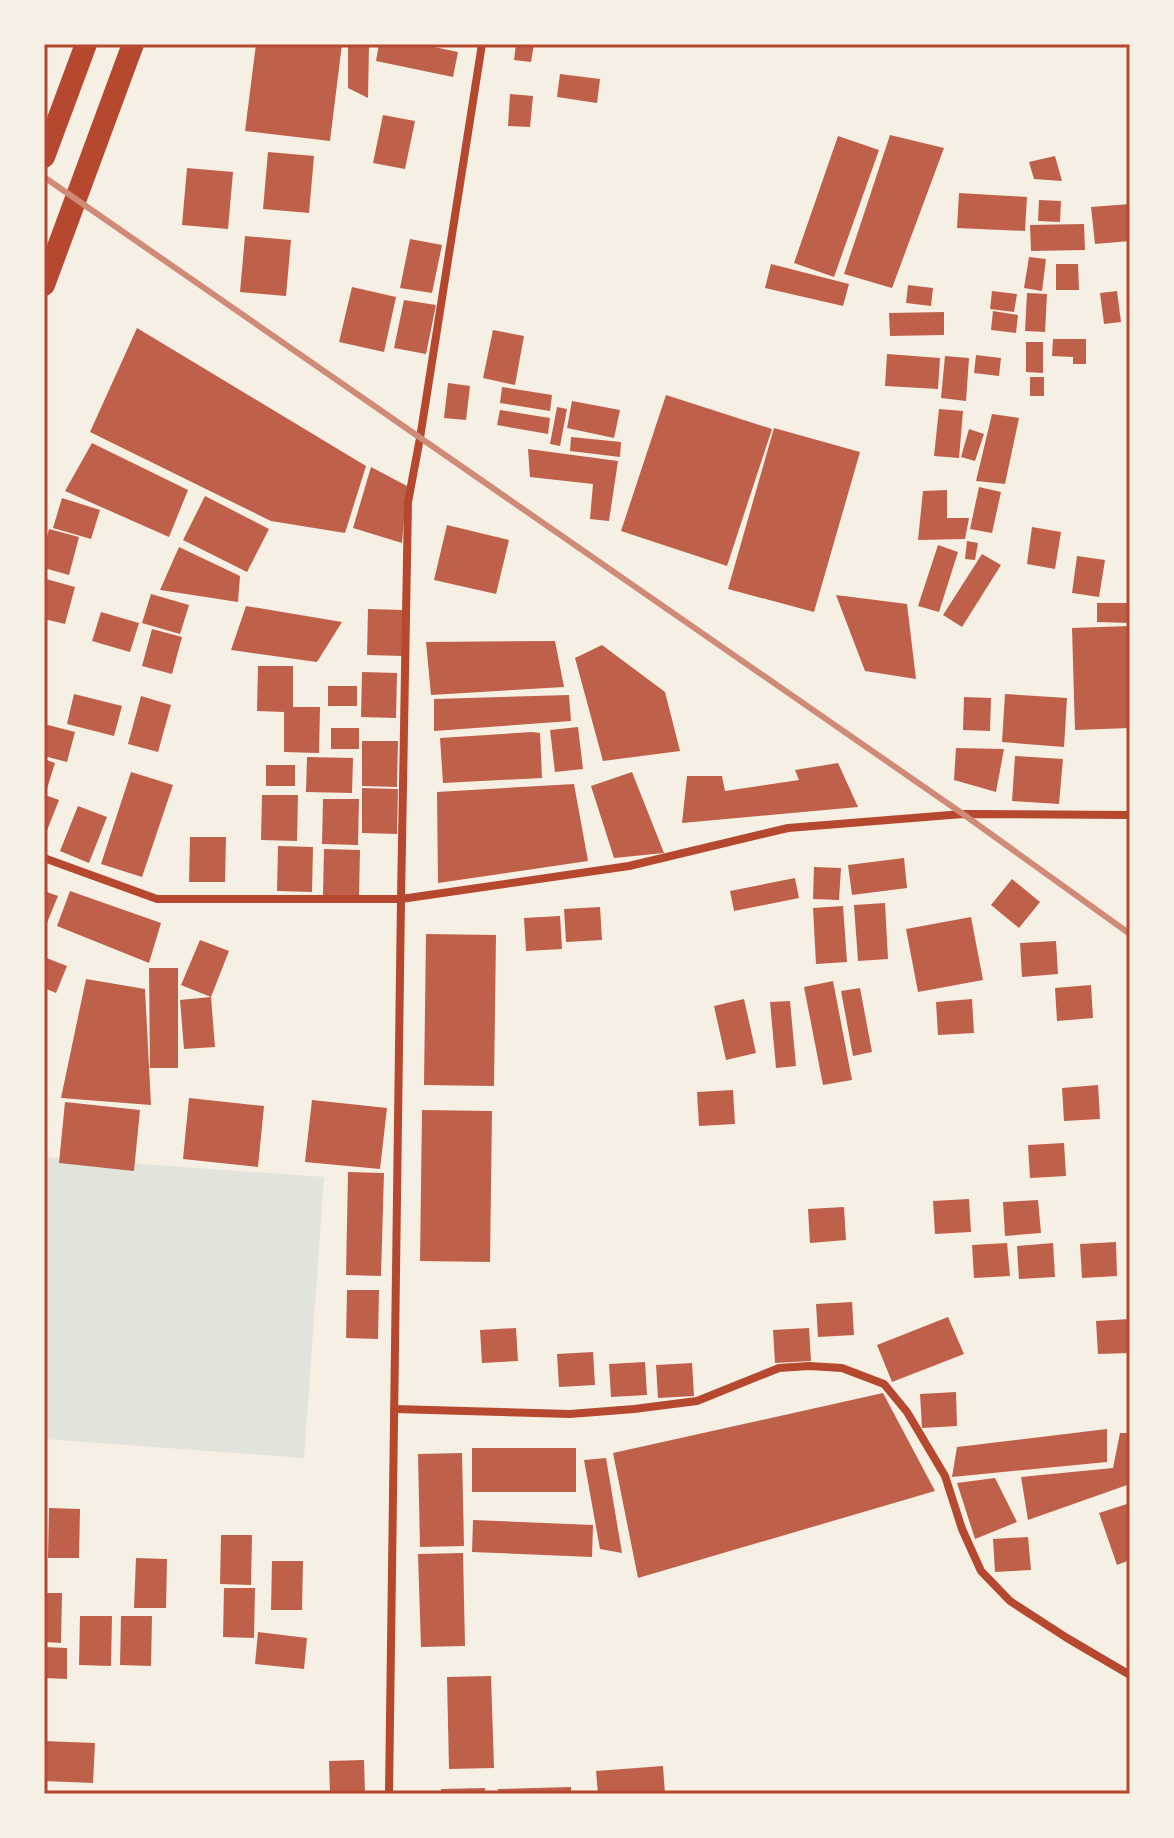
<svg xmlns="http://www.w3.org/2000/svg" width="1174" height="1838" viewBox="0 0 1174 1838" font-family="'Noto Sans',sans-serif">
  <style>
    .green { fill: #e2e4dc }
    .building { fill: #bf614a }
    .lines { fill: none; stroke-linecap: round; stroke-linejoin: round }
    .minor { stroke: #b5482f; stroke-width: 8 }
    .trunk { stroke: #b5482f; stroke-width: 22 }
    .rail { stroke: #cf8b77; stroke-width: 6 }
    .neatline { fill: none; stroke: #b5482f; stroke-width: 3 }
  </style>
  <rect width="100%" height="100%" fill="#f6efe4"/>
  <!-- green -->
  <polygon class="green" points="44,1157 324,1177 304,1458 44,1439"/>
  <!-- building -->
  <g class="building">
    <polygon points="256,44 342,44 330,141 245,131"/>
    <polygon points="348,44 369,44 368,98 348,88"/>
    <polygon points="379,44 420,44 458,52 453,77 376,61"/>
    <polygon points="516,44 534,44 531,62 514,60"/>
    <polygon points="560,74 600,79 597,103 557,97"/>
    <polygon points="510,94 533,96 530,127 508,126"/>
    <polygon points="383,115 415,121 405,169 373,163"/>
    <polygon points="890,135 944,148 892,288 844,274"/>
    <polygon points="838,136 879,150 834,277 794,263"/>
    <polygon points="268,152 314,156 309,213 263,209"/>
    <polygon points="1055,156 1062,181 1034,179 1029,162"/>
    <polygon points="187,168 233,172 228,229 182,225"/>
    <polygon points="959,193 1027,197 1025,231 957,228"/>
    <polygon points="1039,200 1061,201 1060,222 1038,221"/>
    <polygon points="1130,204 1130,241 1095,244 1091,207"/>
    <polygon points="1084,224 1085,250 1031,251 1030,225"/>
    <polygon points="245,236 291,240 286,296 240,292"/>
    <polygon points="410,239 442,245 432,293 400,288"/>
    <polygon points="1029,257 1046,259 1042,291 1024,288"/>
    <polygon points="771,264 849,284 843,306 765,288"/>
    <polygon points="1056,264 1078,264 1079,290 1056,290"/>
    <polygon points="908,285 933,288 931,306 906,303"/>
    <polygon points="352,287 396,297 384,352 339,342"/>
    <polygon points="992,291 1017,294 1014,312 990,309"/>
    <polygon points="1117,291 1121,322 1104,324 1100,293"/>
    <polygon points="1027,293 1047,294 1045,332 1025,331"/>
    <polygon points="404,300 436,305 426,354 394,348"/>
    <polygon points="993,311 1018,315 1016,333 991,330"/>
    <polygon points="944,312 944,335 890,336 889,313"/>
    <polygon points="137,328 366,466 345,533 271,521 90,432"/>
    <polygon points="493,330 524,336 515,385 483,378"/>
    <polygon points="1053,339 1086,339 1086,364 1073,364 1073,357 1052,356"/>
    <polygon points="1026,342 1043,342 1043,373 1026,372"/>
    <polygon points="887,354 940,358 938,389 885,386"/>
    <polygon points="976,355 1001,358 999,376 974,373"/>
    <polygon points="945,356 969,358 966,401 941,398"/>
    <rect x="1030" y="377" width="14" height="19"/>
    <polygon points="448,383 470,386 466,420 444,418"/>
    <polygon points="502,387 552,395 550,411 500,403"/>
    <polygon points="666,395 772,429 727,566 621,531"/>
    <polygon points="572,401 620,410 614,438 567,428"/>
    <polygon points="557,407 567,409 560,446 550,444"/>
    <polygon points="939,409 963,411 959,458 934,456"/>
    <polygon points="500,410 550,418 548,434 497,425"/>
    <polygon points="992,414 1019,418 1005,484 976,481"/>
    <polygon points="774,428 860,452 814,612 728,589"/>
    <polygon points="969,429 984,434 975,461 961,457"/>
    <polygon points="571,437 621,442 620,457 570,451"/>
    <polygon points="92,443 188,490 169,537 65,491"/>
    <polygon points="528,449 618,461 609,521 590,519 593,484 530,477"/>
    <polygon points="371,467 407,486 402,543 353,528"/>
    <polygon points="979,487 1001,492 992,533 970,529"/>
    <polygon points="947,490 947,518 969,518 965,539 918,540 923,491"/>
    <polygon points="205,496 269,529 247,572 183,540"/>
    <polygon points="62,498 100,510 91,539 53,528"/>
    <polygon points="447,525 509,540 496,594 434,580"/>
    <polygon points="1032,527 1061,532 1055,569 1027,564"/>
    <polygon points="49,529 79,537 69,575 44,568 44,548"/>
    <polygon points="967,541 978,543 975,560 965,559"/>
    <polygon points="938,545 958,552 939,612 918,606"/>
    <polygon points="179,547 240,576 238,602 160,590"/>
    <polygon points="982,554 1001,565 962,627 943,615"/>
    <polygon points="1077,556 1105,560 1099,597 1072,593"/>
    <polygon points="46,579 75,587 65,624 44,619 44,585"/>
    <polygon points="151,594 189,605 180,634 142,623"/>
    <polygon points="836,595 907,604 916,679 865,671"/>
    <polygon points="1097,603 1130,603 1130,623 1097,622"/>
    <polygon points="246,606 342,622 317,662 231,650"/>
    <polygon points="368,609 403,610 403,656 367,655"/>
    <polygon points="101,612 139,623 130,652 92,641"/>
    <polygon points="1130,626 1130,728 1075,730 1072,628"/>
    <polygon points="152,629 182,637 172,674 142,666"/>
    <polygon points="555,641 564,687 431,695 426,642"/>
    <polygon points="602,645 665,692 680,751 603,761 575,658"/>
    <polygon points="258,666 293,666 293,707 320,707 319,753 284,752 284,712 257,711"/>
    <polygon points="362,672 397,673 396,718 361,717"/>
    <rect x="328" y="686" width="29" height="20"/>
    <polygon points="74,694 122,706 114,736 67,724"/>
    <polygon points="1005,694 1067,698 1064,747 1002,742"/>
    <polygon points="569,695 571,721 434,731 434,699"/>
    <polygon points="141,696 171,705 158,752 128,744"/>
    <polygon points="964,697 991,698 990,731 963,730"/>
    <polygon points="44,724 75,732 67,762 44,756"/>
    <polygon points="578,727 583,769 555,772 550,730"/>
    <rect x="331" y="728" width="28" height="21"/>
    <polygon points="532,732 540,733 542,778 443,783 440,738"/>
    <polygon points="362,741 398,741 397,787 362,786"/>
    <polygon points="956,748 1004,749 996,792 954,780"/>
    <polygon points="1015,756 1063,759 1059,804 1012,801"/>
    <polygon points="307,757 353,758 352,793 306,792"/>
    <polygon points="44,759 55,763 45,795 59,800 44,838"/>
    <polygon points="838,763 858,807 682,823 687,776 722,776 725,791 799,780 795,770"/>
    <rect x="266" y="765" width="29" height="21"/>
    <polygon points="131,772 173,785 142,877 101,864"/>
    <polygon points="632,772 664,853 614,858 591,786"/>
    <polygon points="574,784 588,861 438,883 437,792"/>
    <polygon points="362,788 398,789 397,834 362,833"/>
    <polygon points="262,795 298,795 297,841 261,840"/>
    <polygon points="323,799 359,799 358,845 322,844"/>
    <polygon points="78,806 107,817 89,863 60,851"/>
    <polygon points="190,837 226,837 225,882 189,882"/>
    <polygon points="278,846 313,847 312,892 277,891"/>
    <polygon points="324,849 360,850 359,895 323,895"/>
    <polygon points="904,858 907,888 852,895 848,865"/>
    <polygon points="814,867 841,868 839,900 813,899"/>
    <polygon points="795,878 799,898 734,911 730,891"/>
    <polygon points="1012,879 1040,902 1019,928 991,905"/>
    <polygon points="44,891 58,896 44,930"/>
    <polygon points="70,891 161,923 149,963 57,926"/>
    <polygon points="885,903 888,959 858,961 854,905"/>
    <polygon points="843,906 847,962 816,964 813,908"/>
    <polygon points="600,907 602,940 566,942 564,909"/>
    <polygon points="560,916 562,949 526,951 524,918"/>
    <polygon points="971,917 983,980 918,992 906,929"/>
    <polygon points="426,934 496,935 494,1086 424,1085"/>
    <polygon points="200,940 229,951 211,997 181,985"/>
    <polygon points="1056,941 1058,974 1022,977 1020,943"/>
    <polygon points="44,957 67,966 56,993 44,988"/>
    <polygon points="149,968 178,968 178,1068 150,1068"/>
    <polygon points="86,979 145,989 151,1105 61,1098"/>
    <polygon points="833,981 852,1080 823,1085 804,987"/>
    <polygon points="1091,985 1093,1018 1057,1021 1055,988"/>
    <polygon points="860,988 872,1052 853,1056 841,991"/>
    <polygon points="211,997 215,1047 184,1049 180,1000"/>
    <polygon points="744,999 756,1053 726,1060 714,1006"/>
    <polygon points="972,999 974,1033 938,1035 936,1002"/>
    <polygon points="790,1001 796,1066 776,1068 770,1002"/>
    <polygon points="1098,1085 1100,1119 1064,1121 1062,1088"/>
    <polygon points="733,1090 735,1124 699,1126 697,1092"/>
    <polygon points="189,1098 264,1106 258,1167 183,1159"/>
    <polygon points="312,1100 387,1108 380,1169 305,1162"/>
    <polygon points="65,1102 140,1110 134,1171 59,1163"/>
    <polygon points="422,1110 492,1111 490,1262 420,1261"/>
    <polygon points="1064,1143 1066,1176 1030,1178 1028,1145"/>
    <polygon points="348,1172 384,1173 381,1276 346,1275"/>
    <polygon points="969,1199 971,1232 935,1234 933,1201"/>
    <polygon points="1038,1200 1041,1233 1005,1236 1003,1202"/>
    <polygon points="844,1207 846,1240 810,1243 808,1209"/>
    <polygon points="1116,1242 1117,1276 1082,1278 1080,1244"/>
    <polygon points="1007,1243 1010,1276 974,1278 972,1245"/>
    <polygon points="1053,1243 1055,1277 1019,1279 1017,1246"/>
    <polygon points="347,1290 379,1290 378,1339 346,1338"/>
    <polygon points="852,1302 854,1335 818,1337 816,1304"/>
    <polygon points="948,1317 964,1354 892,1382 877,1345"/>
    <polygon points="1130,1319 1130,1353 1098,1354 1096,1321"/>
    <polygon points="516,1328 518,1361 482,1363 480,1330"/>
    <polygon points="809,1328 811,1361 775,1363 773,1330"/>
    <polygon points="593,1352 595,1385 559,1387 557,1354"/>
    <polygon points="645,1362 647,1395 611,1397 609,1364"/>
    <polygon points="692,1363 694,1396 658,1398 656,1365"/>
    <polygon points="956,1392 957,1426 922,1428 920,1394"/>
    <polygon points="883,1393 935,1491 638,1578 613,1453"/>
    <polygon points="1107,1429 1107,1462 952,1477 957,1447"/>
    <polygon points="1120,1433 1130,1433 1130,1484 1028,1520 1021,1477 1113,1468"/>
    <rect x="472" y="1448" width="104" height="44"/>
    <polygon points="462,1453 464,1546 420,1547 418,1454"/>
    <polygon points="606,1458 622,1553 600,1549 584,1460"/>
    <polygon points="995,1478 1017,1522 975,1539 957,1483"/>
    <polygon points="1130,1503 1130,1560 1117,1565 1099,1513"/>
    <polygon points="49,1508 80,1509 79,1558 48,1558"/>
    <polygon points="473,1520 593,1525 592,1557 472,1552"/>
    <polygon points="221,1535 252,1535 251,1585 220,1584"/>
    <polygon points="1028,1537 1031,1570 995,1572 993,1539"/>
    <polygon points="463,1553 465,1646 421,1647 418,1554"/>
    <polygon points="136,1558 167,1559 166,1608 134,1608"/>
    <polygon points="272,1561 303,1561 302,1610 271,1610"/>
    <polygon points="224,1588 255,1588 254,1638 223,1637"/>
    <polygon points="44,1593 62,1593 61,1643 44,1642"/>
    <polygon points="80,1616 112,1616 111,1666 79,1665"/>
    <polygon points="121,1616 152,1616 151,1666 120,1665"/>
    <polygon points="258,1632 307,1638 304,1669 255,1664"/>
    <polygon points="44,1647 67,1648 67,1679 44,1678"/>
    <polygon points="491,1676 494,1768 449,1769 447,1677"/>
    <polygon points="44,1741 95,1743 93,1783 44,1781"/>
    <polygon points="364,1760 365,1794 330,1794 329,1761"/>
    <polygon points="663,1766 665,1794 598,1794 596,1771"/>
    <polygon points="571,1787 571,1794 498,1794 498,1789"/>
    <polygon points="485,1788 485,1794 441,1794 441,1789"/>
  </g>
  <g class="lines">
    <!-- minor -->
    <g class="minor">
      <polyline points="44,858 157,899 401,899 629,866 788,828 963,814 1130,815"/>
      <polyline points="394,1409 570,1414 634,1409 697,1401 779,1368 809,1366 842,1368 884,1384 907,1412 945,1476 962,1529 981,1571 1010,1601 1067,1638 1130,1675"/>
      <polyline points="389,1794 401,899 408,502 420,438 482,44"/>
    </g>
    <!-- trunk -->
    <g class="trunk">
      <polyline points="44,157 86,44"/>
      <polyline points="44,285 133,44"/>
    </g>
    <!-- rail -->
    <polyline class="rail" points="44,177 963,814 1130,934"/>
  </g>
  <!-- border -->
  <rect width="1174" height="1838" fill="none" stroke="#f6efe4" stroke-width="92"/>
  <rect x="46" y="46" width="1082" height="1746" class="neatline"/>
</svg>
